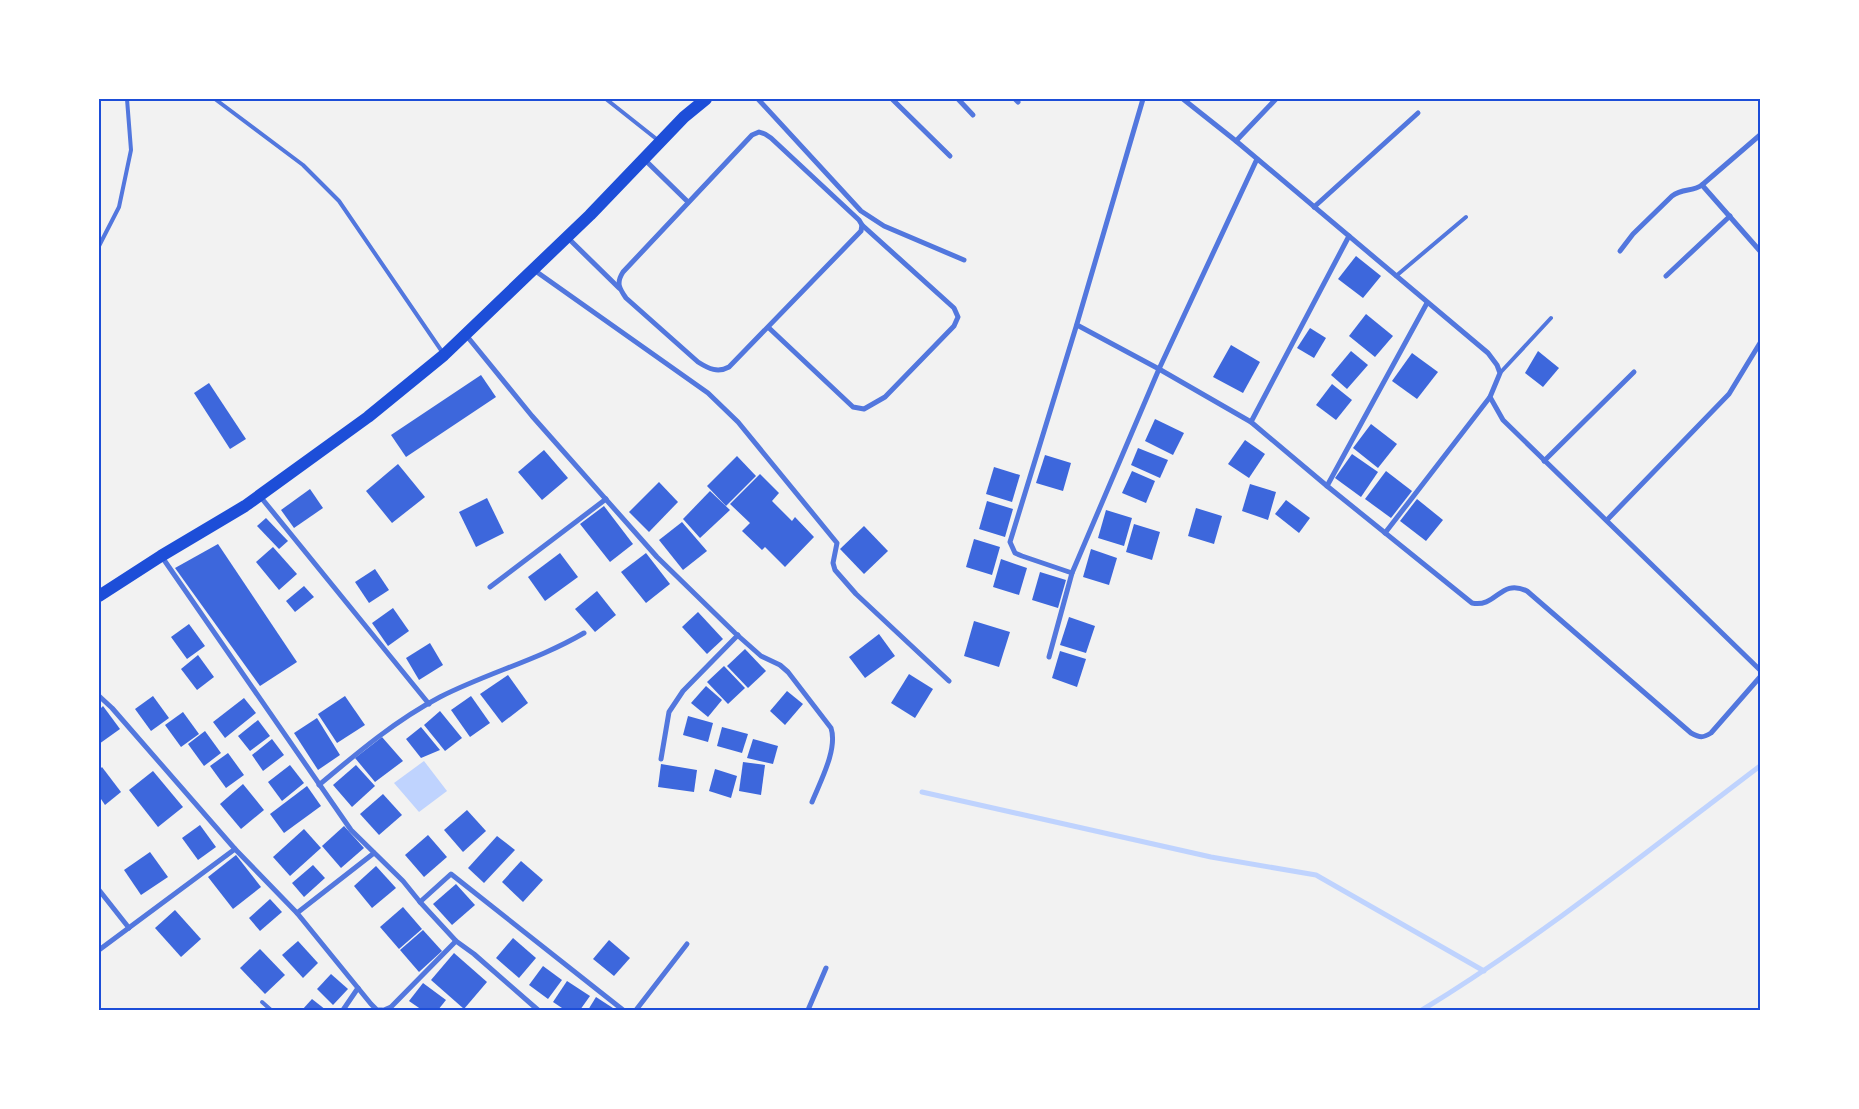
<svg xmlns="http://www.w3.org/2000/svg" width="1859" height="1109" viewBox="0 0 1859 1109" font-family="Overpass,sans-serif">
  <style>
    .water { fill: #bfd3fe }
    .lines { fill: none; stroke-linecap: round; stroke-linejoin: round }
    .stream { stroke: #bfd3fe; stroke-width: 5 }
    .building { fill: #3d67dc }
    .service { stroke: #5277de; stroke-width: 4 }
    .minor { stroke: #5277de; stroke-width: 5 }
    .primary { stroke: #1d4ed8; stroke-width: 12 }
    .neatline { fill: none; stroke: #1d4ed8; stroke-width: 2 }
  </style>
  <rect width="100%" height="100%" fill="#f2f2f2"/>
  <!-- water -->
  <polygon class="water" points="424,761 447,791 419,812 394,783"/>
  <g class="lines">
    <!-- stream -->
    <g class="stream">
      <polyline points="922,792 1211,857 1316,875 1484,971"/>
      <path d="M1422,1010C1540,938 1649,850 1760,766"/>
    </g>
  </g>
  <!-- building -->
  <g class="building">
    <polygon points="1356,256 1381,276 1363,298 1338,279"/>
    <polygon points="1366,314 1393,336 1375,357 1349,336"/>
    <polygon points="1310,328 1326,338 1314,358 1297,348"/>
    <polygon points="1231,345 1260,362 1243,393 1213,377"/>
    <polygon points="1351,351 1368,365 1347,389 1331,375"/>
    <polygon points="1538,351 1559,368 1543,387 1525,373"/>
    <polygon points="1412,353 1438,372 1417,399 1392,381"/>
    <polygon points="481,375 496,397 406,457 391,435"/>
    <polygon points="209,383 246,439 230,449 194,393"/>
    <polygon points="1332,384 1352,400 1336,420 1316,405"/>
    <polygon points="1155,419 1184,433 1173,455 1145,441"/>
    <polygon points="1371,424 1397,444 1378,468 1353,448"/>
    <polygon points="1245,440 1265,454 1249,478 1228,464"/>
    <polygon points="1138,448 1168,460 1160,478 1131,465"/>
    <polygon points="544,450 568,478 542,500 518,472"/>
    <polygon points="1352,454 1378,472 1361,497 1335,478"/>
    <polygon points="1045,455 1071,463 1063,491 1036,483"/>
    <polygon points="737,456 756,476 726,506 707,486"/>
    <polygon points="398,464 425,497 392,523 366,491"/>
    <polygon points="994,467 1020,475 1012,502 986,494"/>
    <polygon points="1132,471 1155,481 1146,503 1122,493"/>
    <polygon points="1386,471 1412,491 1391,518 1365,499"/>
    <polygon points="760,474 779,493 772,501 792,521 795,517 814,537 785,567 765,547 762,550 742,531 750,523 730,504"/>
    <polygon points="659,482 678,502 649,532 629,512"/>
    <polygon points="1250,484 1276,492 1268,520 1242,511"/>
    <polygon points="310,489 323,508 294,528 281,510"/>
    <polygon points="710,491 730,510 700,538 683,519"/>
    <polygon points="487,498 504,533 476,547 459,512"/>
    <polygon points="1417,499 1443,520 1426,541 1400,521"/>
    <polygon points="1286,500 1310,518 1299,533 1275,514"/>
    <polygon points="987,501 1013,509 1005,537 979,529"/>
    <polygon points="604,506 633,544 610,562 580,524"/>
    <polygon points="1196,508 1222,516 1214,544 1188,536"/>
    <polygon points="1106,510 1132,518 1124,546 1098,538"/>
    <polygon points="266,518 288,541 279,549 257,526"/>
    <polygon points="682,522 707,551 683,570 659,540"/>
    <polygon points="1134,524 1160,532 1152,560 1126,552"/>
    <polygon points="864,526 888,551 864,574 840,549"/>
    <polygon points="974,539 1000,547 992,575 966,567"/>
    <polygon points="218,544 297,662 260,686 175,568"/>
    <polygon points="273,547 297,574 279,590 256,562"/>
    <polygon points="1091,549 1117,558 1109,585 1083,577"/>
    <polygon points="560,553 578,577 545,601 528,577"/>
    <polygon points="646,553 670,584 646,603 621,572"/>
    <polygon points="1001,559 1027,568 1019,595 993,587"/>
    <polygon points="375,569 389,590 369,603 355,582"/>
    <polygon points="1040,572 1066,580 1058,608 1032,600"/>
    <polygon points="304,586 314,597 295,612 286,601"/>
    <polygon points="597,591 616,615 595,632 575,609"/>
    <polygon points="393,608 409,631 388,646 372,623"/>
    <polygon points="698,612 723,639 707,654 682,627"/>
    <polygon points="1069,617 1095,626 1086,653 1060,645"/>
    <polygon points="974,621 1010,632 999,667 964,656"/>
    <polygon points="189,624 205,646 187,659 171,637"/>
    <polygon points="879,634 895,656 865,678 849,657"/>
    <polygon points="430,643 443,665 419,680 406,658"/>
    <polygon points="745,649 766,671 748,688 727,666"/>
    <polygon points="1060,651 1086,659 1077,687 1052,678"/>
    <polygon points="198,655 214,677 197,690 181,669"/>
    <polygon points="724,666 745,688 728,704 707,682"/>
    <polygon points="909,674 933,689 915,718 891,703"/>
    <polygon points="508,675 528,703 502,723 480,694"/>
    <polygon points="706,686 722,700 708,717 691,703"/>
    <polygon points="787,691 803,704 785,725 770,711"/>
    <polygon points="153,696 169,718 151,731 135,709"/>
    <polygon points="345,696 365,725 337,743 318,714"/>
    <polygon points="471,696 490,723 470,737 451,710"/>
    <polygon points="244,698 256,713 225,738 213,722"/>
    <polygon points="103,706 120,729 99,744 99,710"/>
    <polygon points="440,711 462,738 445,751 424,725"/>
    <polygon points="183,712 199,734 181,747 165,725"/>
    <polygon points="688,716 713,723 708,742 683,735"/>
    <polygon points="317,718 340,755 318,770 294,733"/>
    <polygon points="258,720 270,736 250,751 238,736"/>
    <polygon points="421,727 440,750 421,758 406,739"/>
    <polygon points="722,727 748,734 742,753 717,746"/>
    <polygon points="205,731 221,753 204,766 188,744"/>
    <polygon points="382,737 403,761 375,782 355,758"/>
    <polygon points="272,739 284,755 263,771 252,755"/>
    <polygon points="753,739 778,746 773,764 747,758"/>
    <polygon points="228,753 244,775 226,788 210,766"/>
    <polygon points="743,762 765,765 761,795 739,791"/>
    <polygon points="661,764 697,770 694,792 658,787"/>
    <polygon points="290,765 304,783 282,801 268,782"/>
    <polygon points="356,765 375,786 352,807 333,785"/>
    <polygon points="102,767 121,792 105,805 99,796 99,770"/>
    <polygon points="715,769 737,776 731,798 709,791"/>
    <polygon points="153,771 183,807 158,827 129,790"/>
    <polygon points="243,784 264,810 241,829 220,804"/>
    <polygon points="307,786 321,806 284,833 270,814"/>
    <polygon points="383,794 402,815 379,835 360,814"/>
    <polygon points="467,810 486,831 463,852 444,830"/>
    <polygon points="200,825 216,847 198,860 182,838"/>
    <polygon points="344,826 364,848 341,868 322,846"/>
    <polygon points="304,829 321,848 290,876 273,857"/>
    <polygon points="428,835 447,857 424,877 405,855"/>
    <polygon points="497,836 515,850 484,883 468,868"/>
    <polygon points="150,852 168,877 141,895 124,870"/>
    <polygon points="236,855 261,887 233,909 208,877"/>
    <polygon points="521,861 543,880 523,902 502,882"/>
    <polygon points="313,865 325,878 304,897 292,883"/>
    <polygon points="376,866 396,888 372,908 354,886"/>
    <polygon points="456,884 475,905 452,925 433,904"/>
    <polygon points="270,899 282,912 260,931 249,918"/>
    <polygon points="403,907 422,929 399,949 380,927"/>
    <polygon points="175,910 201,939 181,957 155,928"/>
    <polygon points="423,930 442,951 419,972 400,950"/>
    <polygon points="513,938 536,958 519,978 496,958"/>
    <polygon points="609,940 630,958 614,976 593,959"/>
    <polygon points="298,941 318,963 303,978 282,955"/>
    <polygon points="260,949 285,975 265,994 240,968"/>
    <polygon points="454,953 487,982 464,1009 431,980"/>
    <polygon points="543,966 562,980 548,999 529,985"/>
    <polygon points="331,974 348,989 333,1005 317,989"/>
    <polygon points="567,981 590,996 580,1010 565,1010 553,1002"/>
    <polygon points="423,983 446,1000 438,1010 422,1010 409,1001"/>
    <polygon points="596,997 616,1010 588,1010"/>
    <polygon points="312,999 326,1010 302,1010"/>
  </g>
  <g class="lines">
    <!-- service -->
    <g class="service">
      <polyline points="215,99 303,165 339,201 443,353"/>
      <polyline points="606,99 659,141"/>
      <polyline points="99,246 119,207 131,150 127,99"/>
      <polyline points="1396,276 1466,217"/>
      <polyline points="1500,373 1551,318"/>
      <polyline points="262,1002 271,1010"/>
    </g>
    <!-- minor -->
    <g class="minor">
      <polyline points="758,99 861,211 884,226 964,260"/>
      <polyline points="892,99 950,156"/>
      <polyline points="958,99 973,115"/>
      <polyline points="1015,99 1018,102"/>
      <polyline points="1183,99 1236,141 1488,353 1497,365 1500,373 1490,397 1503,420 1760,670"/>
      <path d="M759,132L765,134L771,138L859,220L862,225L861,231L729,367C718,373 709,369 698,362L626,298C619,288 616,283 623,272L752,135Z"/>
      <polyline points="1236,141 1276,99"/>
      <polyline points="644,159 688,202"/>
      <polyline points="1702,185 1760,251"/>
      <polyline points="1314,207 1418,113"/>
      <polyline points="568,238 619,288"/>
      <path d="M1620,251L1633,234L1672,196C1683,188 1692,192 1702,185L1760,135"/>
      <polyline points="534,270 708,393 738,422 837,543 833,563 835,570 856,594 949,681"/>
      <polyline points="1666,276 1730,216"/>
      <path d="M1077,325L1159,369L1251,422L1327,486L1472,603C1497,608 1500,578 1527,591L1691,733C1700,738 1703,738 1711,733L1760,677"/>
      <polyline points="769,328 853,407 864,409 885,397 954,326 958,317 954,308 862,225"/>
      <path d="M466,335L532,416L657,557L735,633L761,656L780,665L788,672L831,728C838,749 820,782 812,802"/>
      <polyline points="1251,422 1349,236"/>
      <polyline points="1544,461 1634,372"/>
      <polyline points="1327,486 1427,303"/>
      <polyline points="259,495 429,704"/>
      <polyline points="1607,520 1729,394 1760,343"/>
      <polyline points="1385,533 1490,397"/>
      <polyline points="162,557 351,830 403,881 420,902 456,941 474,954 538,1010"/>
      <polyline points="1072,573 1022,556 1015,553 1010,542 1076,327 1143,99"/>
      <polyline points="490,587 606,499"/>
      <polyline points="1049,657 1072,573 1159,369 1257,159"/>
      <polyline points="99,696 112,708 235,849 297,913"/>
      <polyline points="661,759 669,712 683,691 738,635"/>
      <path d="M319,785C357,753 396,720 440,697C487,673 538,660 584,633"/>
      <polyline points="374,853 297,913 371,1004 377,1010 382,1010"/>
      <polyline points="99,890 129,928"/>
      <polyline points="420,902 451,874 623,1010"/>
      <polyline points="99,950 235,849"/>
      <polyline points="343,1010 358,988"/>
      <polyline points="384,1010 391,1007 456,941"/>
      <polyline points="636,1010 687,944"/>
      <polyline points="808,1010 826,968"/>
    </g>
    <!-- primary -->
    <polyline class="primary" points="99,596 161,556 245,506 368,417 444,355 590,215 684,117 706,99"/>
  </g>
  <!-- border -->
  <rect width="1859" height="1109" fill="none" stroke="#ffffff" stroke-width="200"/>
  <rect x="100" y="100" width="1659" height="909" class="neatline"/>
</svg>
